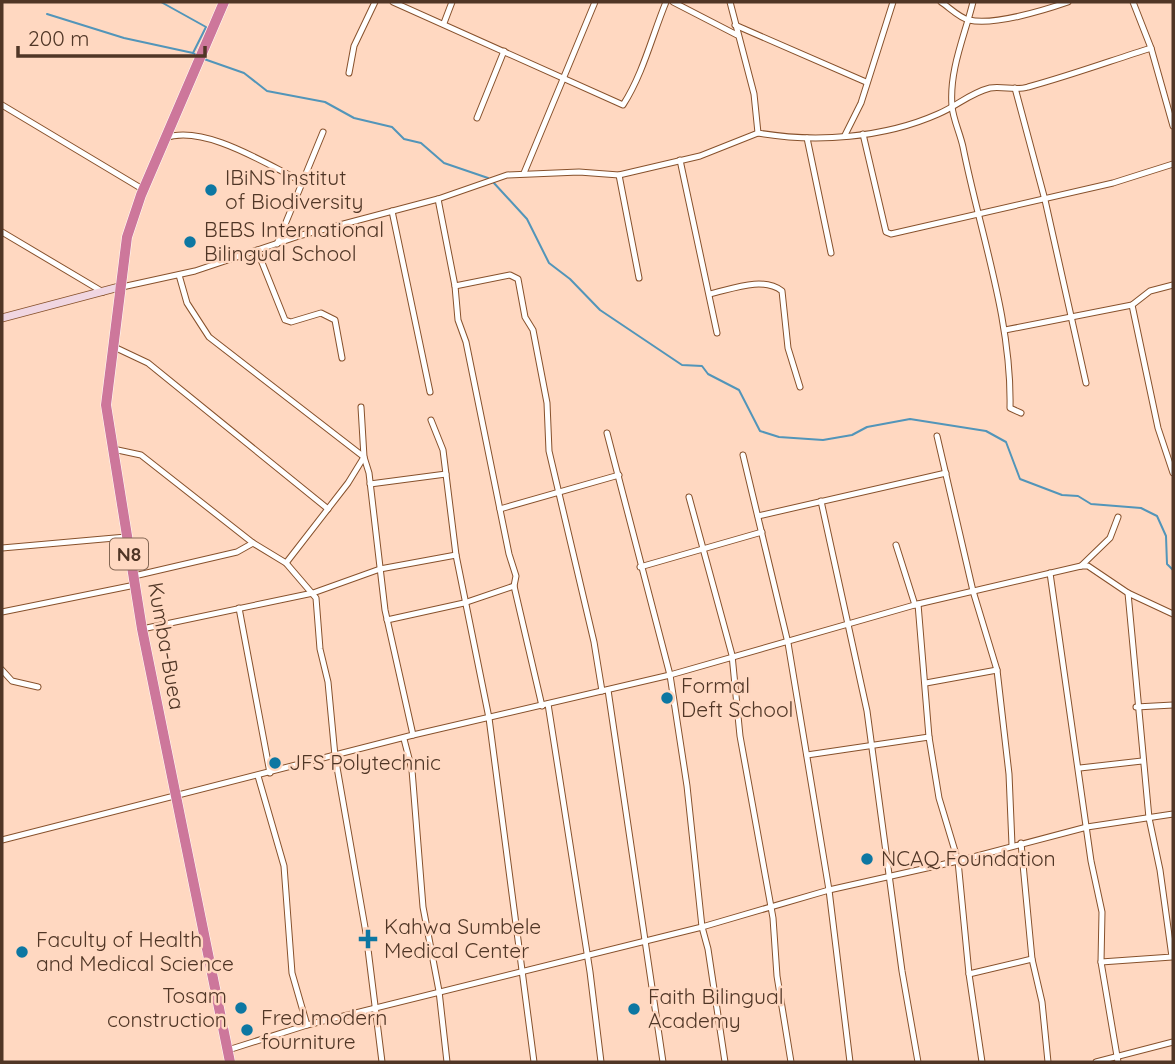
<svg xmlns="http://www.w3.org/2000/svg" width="1175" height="1064" viewBox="0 0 1175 1064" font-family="Quicksand,sans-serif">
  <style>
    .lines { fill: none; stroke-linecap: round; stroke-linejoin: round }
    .stream { stroke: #5295b9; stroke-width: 2 }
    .street-casing { stroke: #87512c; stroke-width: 7 }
    .secondary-casing { stroke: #87512c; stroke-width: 9 }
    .highway-casing { stroke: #fff; stroke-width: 11 }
    .street { stroke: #fff; stroke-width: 5 }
    .secondary { stroke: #f0d6e1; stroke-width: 7 }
    .highway { stroke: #cd779b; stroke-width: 10 }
    .poi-dot { fill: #0d77a2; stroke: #ffd8c1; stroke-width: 2.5 }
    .labels { text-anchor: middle; stroke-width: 5; stroke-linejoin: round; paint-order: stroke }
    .shield { fill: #ffd8c1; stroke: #846754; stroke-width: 2 }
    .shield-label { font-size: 19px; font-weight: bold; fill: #503626 }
    .poi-label { font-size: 21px; fill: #503626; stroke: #ffd8c1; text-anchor: start }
    .street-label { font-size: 21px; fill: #503626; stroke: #ffd8c1 }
  </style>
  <rect width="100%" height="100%" fill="#ffd8c1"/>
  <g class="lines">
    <!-- stream -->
    <g class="stream">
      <polyline points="161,2 206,27 193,53 198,56"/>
      <polyline points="47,14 124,38 193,53"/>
      <polyline points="204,59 244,73 267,91 325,102 354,118 392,127 404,139 421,143 444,163 488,178"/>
      <polyline points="493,182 527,219 549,263 570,279 600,310 682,365 702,366 708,374 739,390 760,431 779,437 823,440 852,435 867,427 910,419 986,431 1006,442 1020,479 1062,495 1078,496 1091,504 1141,508 1157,516 1166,536 1167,564 1173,570"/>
    </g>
    <!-- street casing -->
    <g class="street-casing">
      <g id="street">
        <path d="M393,2L623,105C643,74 652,36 666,2"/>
        <polyline points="673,2 737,35"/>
        <path d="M730,2L754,94L758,133C816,143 884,138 938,114C957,106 970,93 990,88C1003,86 1016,91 1028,87C1069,76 1110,61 1151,48"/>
        <path d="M941,2C949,7 959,18 969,20C993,26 1045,10 1068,2"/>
        <path d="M973,2C965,35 949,70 952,106C953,119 960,133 963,147C980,233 1012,320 1010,408L1021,413"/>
        <polyline points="1133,2 1151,48 1173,126"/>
        <polyline points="444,23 452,2"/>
        <polyline points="735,25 866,82"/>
        <polyline points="349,73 354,46 375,2"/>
        <polyline points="1015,88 1045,200 1086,383"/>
        <polyline points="2,105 144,190"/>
        <polyline points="477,118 504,51"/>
        <polyline points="863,134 886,232 891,234 1113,183 1173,164"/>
        <polyline points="845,135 861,103 893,2"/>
        <path d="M165,138C204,124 266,164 301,181"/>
        <polyline points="807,138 831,253"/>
        <polyline points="680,160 717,333"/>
        <polyline points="524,173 595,2"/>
        <polyline points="619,175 639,278"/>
        <polyline points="438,199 455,286 458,320 466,342 509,554 516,576 514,586 542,706"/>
        <polyline points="392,211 430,392"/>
        <polyline points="2,232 103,292"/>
        <polyline points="277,244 323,132"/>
        <polyline points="257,250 285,320 291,322 321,313 335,320 342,358"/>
        <polyline points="179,275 187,303 209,337 364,457 369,473 385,610 413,735"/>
        <polyline points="455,286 510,275 518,279 525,317 533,330 547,403 549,451 594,642 602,691"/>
        <polyline points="122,287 195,271 302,235 438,199 507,175 579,172 619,175 700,156 758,133"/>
        <path d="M710,294C732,289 763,276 782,291L788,348L800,387"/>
        <polyline points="1132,305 1158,428 1173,473"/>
        <polyline points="1005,330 1132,305 1150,291 1173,285"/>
        <polyline points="112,346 148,363 328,509"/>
        <polyline points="431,420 443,450 456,555 489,718 534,1062"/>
        <polyline points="607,433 670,675 687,786 702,927 708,949 725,1062"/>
        <polyline points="937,436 973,591 997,670 1009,774 1012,845"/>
        <polyline points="113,449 141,455 253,543 286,563 316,598 320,649 328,682 335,756 366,933 382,1062"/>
        <polyline points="743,455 788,643 829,890 850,1062"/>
        <polyline points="370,484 446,474"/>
        <polyline points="689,497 732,655 740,736 773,918 777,976 791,1062"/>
        <polyline points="821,501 867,711 902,971 918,1062"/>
        <polyline points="500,509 619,475"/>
        <polyline points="758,516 946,473"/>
        <polyline points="896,545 915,605"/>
        <polyline points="2,548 126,537"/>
        <polyline points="286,563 348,483 364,457 361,407"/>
        <polyline points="1081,566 1110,538 1118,517"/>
        <polyline points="640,567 762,532"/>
        <polyline points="1050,573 1091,861 1102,912 1101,962 1118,1062"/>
        <polyline points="134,576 237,552 253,543"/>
        <polyline points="918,604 929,737 939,798 958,861 969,974 982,1062"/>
        <polyline points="239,608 270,773"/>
        <polyline points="2,612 135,585"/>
        <polyline points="387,620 464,603 514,586"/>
        <polyline points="142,629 313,593 380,569 456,555"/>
        <polyline points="2,670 12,681 38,687"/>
        <polyline points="926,683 997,670"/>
        <polyline points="608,690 663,1062"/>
        <polyline points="548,704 590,972 601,1062"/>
        <polyline points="1136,707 1173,705"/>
        <polyline points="404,739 412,770 423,907 439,991 447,1062"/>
        <polyline points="807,755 929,737"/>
        <polyline points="1080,768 1142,761"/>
        <polyline points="258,776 284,866 292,973 307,1025"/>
        <polyline points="2,840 413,735 670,675 918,604 1081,566 1088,566 1128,593 1173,614"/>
        <polyline points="1021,843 1032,959 1042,1002 1048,1062"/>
        <polyline points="1101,962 1172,957 1160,870 1149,818 1128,593"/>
        <polyline points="969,974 1032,959"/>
        <polyline points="228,1050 307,1025 702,927 829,890 958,861 1087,827 1173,814"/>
        <polyline points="1096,1062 1173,1042"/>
      </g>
    </g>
    <!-- secondary casing -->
    <g class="secondary-casing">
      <polyline id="secondary" points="2,318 119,287"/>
    </g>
    <!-- highway casing -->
    <g class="highway-casing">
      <polyline id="highway" points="224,2 141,195 127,237 106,405 142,629 230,1062"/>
    </g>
    <!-- street -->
    <use href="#street" class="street"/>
    <!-- secondary -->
    <use href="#secondary" class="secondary"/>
    <!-- highway -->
    <use href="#highway" class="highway"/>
  </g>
  <!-- markers -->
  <g class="poi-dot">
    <circle cx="211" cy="190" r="7"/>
    <circle cx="190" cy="242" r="7"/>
    <circle cx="667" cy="698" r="7"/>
    <circle cx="275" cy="763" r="7"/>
    <circle cx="867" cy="859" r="7"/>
    <path d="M364.5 928.5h7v7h7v7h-7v7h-7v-7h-7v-7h7z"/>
    <circle cx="22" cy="952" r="7"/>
    <circle cx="241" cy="1008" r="7"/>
    <circle cx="634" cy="1009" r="7"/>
    <circle cx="247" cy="1030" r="7"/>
  </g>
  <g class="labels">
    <!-- shield labels -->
    <rect class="shield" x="110" y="538.5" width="38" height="31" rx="5"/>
    <g class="shield-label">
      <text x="129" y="561">N8</text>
    </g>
    <!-- poi labels -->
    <g class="poi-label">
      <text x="225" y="185">IBiNS Institut<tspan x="225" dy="24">of Biodiversity</tspan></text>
      <text x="204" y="237">BEBS International<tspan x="204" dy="24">Bilingual School</tspan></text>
      <text x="681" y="693">Formal<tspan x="681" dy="24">Deft School</tspan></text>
      <text x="289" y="770">JFS Polytechnic</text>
      <text x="881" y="866">NCAQ Foundation</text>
      <text x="384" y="934">Kahwa Sumbele<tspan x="384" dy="24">Medical Center</tspan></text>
      <text x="36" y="947">Faculty of Health<tspan x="36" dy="24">and Medical Science</tspan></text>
      <text x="227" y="1003" text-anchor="end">Tosam<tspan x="227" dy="24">construction</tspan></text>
      <text x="648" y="1004">Faith Bilingual<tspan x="648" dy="24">Academy</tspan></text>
      <text x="261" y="1025">Fred modern<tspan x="261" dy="24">fourniture</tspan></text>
    </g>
    <!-- street labels -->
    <g class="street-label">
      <text transform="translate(166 646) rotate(80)" y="7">Kumba-Buea</text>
    </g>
  </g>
  <!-- border -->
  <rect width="1175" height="1064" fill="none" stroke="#503626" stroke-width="7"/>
  <!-- scale -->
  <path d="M18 46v10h187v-10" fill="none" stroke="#503626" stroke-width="3.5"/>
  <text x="28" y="46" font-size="21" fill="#503626" stroke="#ffd8c1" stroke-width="5" paint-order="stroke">200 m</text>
</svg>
